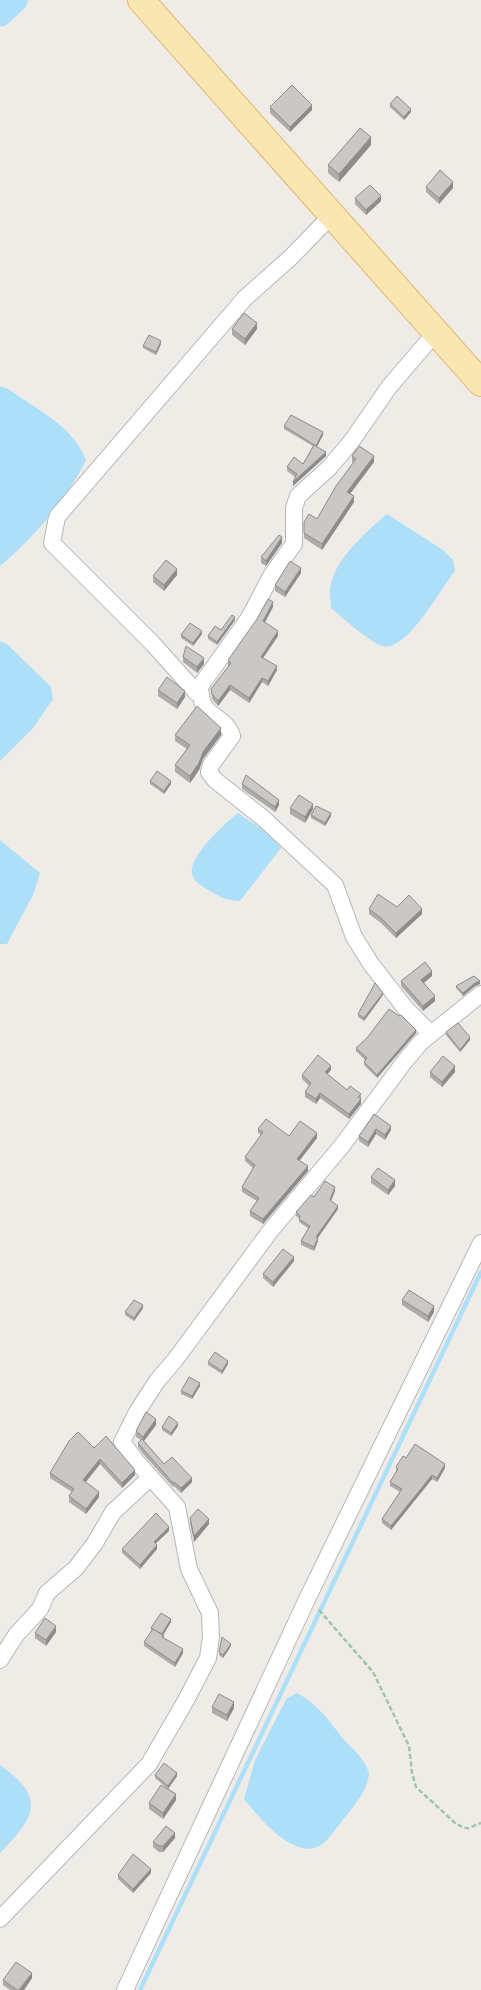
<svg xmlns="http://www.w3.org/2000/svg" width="481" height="1990" viewBox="0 0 481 1990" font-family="'Space Grotesk',sans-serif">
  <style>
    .water { fill: #aedff8 }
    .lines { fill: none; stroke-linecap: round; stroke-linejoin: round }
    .stream { stroke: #aedff8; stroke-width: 4.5 }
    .river { stroke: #aedff8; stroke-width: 25 }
    .street-casing { stroke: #b4b7ba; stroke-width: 18 }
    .primary-casing { stroke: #e5b769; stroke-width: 28 }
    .path { stroke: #9fc5a6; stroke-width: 2.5; stroke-dasharray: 5 2.5; stroke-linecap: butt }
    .street { stroke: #fff; stroke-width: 16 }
    .primary { stroke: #f8e6b3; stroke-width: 26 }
    .wall { fill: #afaba9 }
    .shaded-wall { fill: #8e8b89 }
    .building { fill: #cbc7c4; stroke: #8e8b89 }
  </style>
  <rect width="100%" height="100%" fill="#efece7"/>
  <!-- water -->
  <g class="water">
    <path d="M0,386L10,390C36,409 76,428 86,461C64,501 35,537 0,566Z"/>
    <path d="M387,514L443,550L453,560L455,571C441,588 407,652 383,646C370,643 342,617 331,608C331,602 329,594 330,588C335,558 366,532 387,514Z"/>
    <polygon points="0,641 7,644 51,687 53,699 33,728 0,761"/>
    <path d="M238,813L265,831L281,848L240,901C227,901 220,897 208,890C202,886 194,882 192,874C188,857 225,823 238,813Z"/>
    <polygon points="0,840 40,873 34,893 7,944 0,944"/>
    <path d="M297,1693C317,1704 328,1719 341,1736C351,1748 364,1757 369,1773C368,1789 356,1804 346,1816C338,1825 330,1839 321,1845C294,1862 258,1816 244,1799L255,1760L287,1698Z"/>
    <path d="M0,1765C47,1798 35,1817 0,1853Z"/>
  </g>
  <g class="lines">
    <!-- stream -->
    <polyline class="stream" points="140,1990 481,1272"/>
    <!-- river -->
    <polyline class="river" points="0,14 15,0"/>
    <!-- street casing -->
    <g class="street-casing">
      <g id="street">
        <polyline points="196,692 153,644 52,543 57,517 245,298 289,259 332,215"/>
        <path d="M431,1034L406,1009L371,964L354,937L335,885L263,818L215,780L209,772L211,765L232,736C226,715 202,718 201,694L196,692L249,618L271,576L294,544V508L298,496L329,468L351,442L389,387L436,332"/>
        <polyline points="0,1660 16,1635 40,1609 47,1593 76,1568 95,1543 113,1512 150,1478"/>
        <polyline points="0,1919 149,1764 185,1702 208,1658 211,1637 210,1613 189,1569 177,1507 136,1461 122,1442 137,1412 157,1381 175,1360 271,1230 341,1147 405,1061 421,1042 481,994"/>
        <polyline points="125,1990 308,1597 481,1243"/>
      </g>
    </g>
    <!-- primary casing -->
    <g class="primary-casing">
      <polyline id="primary" points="141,0 481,383"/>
    </g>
    <!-- path -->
    <polyline class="path" points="319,1610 373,1672 409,1746 412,1773 416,1787 455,1823 464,1828 469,1828 481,1823"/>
    <!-- street -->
    <use href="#street" class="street"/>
    <!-- primary -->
    <use href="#primary" class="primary"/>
  </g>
  <!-- wall -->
  <g class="wall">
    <polygon points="390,104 411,112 404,120 390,107"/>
    <polygon points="270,107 312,110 290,132 270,113"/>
    <polygon points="371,145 339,182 328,173 328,165"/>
    <polygon points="426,187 453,188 439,204 426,192"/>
    <polygon points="355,198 381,201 366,215 355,204"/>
    <polygon points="232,329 257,329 245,345 232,335"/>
    <polygon points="161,344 156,355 143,348 143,346"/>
    <polygon points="284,426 323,435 317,447 326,456 293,486 295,477 287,471 287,467 303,464 313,446 284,429"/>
    <polygon points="352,456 374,462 350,494 354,502 322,550 304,538 304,522 317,519 354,463 352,462"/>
    <polygon points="282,543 266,566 261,563 261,557"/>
    <polygon points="301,573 285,597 275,591 275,585"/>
    <polygon points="177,575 164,591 153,582 153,576"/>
    <polygon points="273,607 264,623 278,636 263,658 277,670 268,686 262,682 249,703 230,690 218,706 212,699 211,689 229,666 228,665 228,660"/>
    <polygon points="235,620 217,645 208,639 208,636 221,630"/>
    <polygon points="202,634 193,646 181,638 181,635"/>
    <polygon points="183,657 204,664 197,673 183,662"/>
    <polygon points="158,690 185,697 177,709 158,696"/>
    <polygon points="175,735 221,735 203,759 199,770 190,783 175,772 175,765 187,749 175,741"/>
    <polygon points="150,781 171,784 164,794 150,784"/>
    <polygon points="242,784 279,805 275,812 242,789"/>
    <polygon points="290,808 313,809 305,823 290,814"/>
    <polygon points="311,815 331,816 325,826 311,818"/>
    <polygon points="369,909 422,914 396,938 381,923 369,914"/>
    <polygon points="432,976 424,983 435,1001 423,1011 401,986 401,981"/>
    <polygon points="480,984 475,986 463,996 456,988 456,986"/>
    <polygon points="383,995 364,1021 358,1017 358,1014"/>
    <polygon points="446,1032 470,1040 460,1052 446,1035"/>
    <polygon points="416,1033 377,1078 364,1065 364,1062 365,1060 356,1051 356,1048"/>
    <polygon points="331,1070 327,1074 347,1090 361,1094 361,1104 349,1119 320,1098 316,1104 305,1097 305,1092 309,1086 302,1079 302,1075"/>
    <polygon points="430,1072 455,1072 442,1087 430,1077"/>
    <polygon points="374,1114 391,1130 385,1140 376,1134 368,1147 359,1141 359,1136"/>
    <polygon points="258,1129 289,1136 317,1138 299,1161 308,1171 263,1224 250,1216 250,1211 257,1201 242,1192 242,1187 253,1168 245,1161 245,1157 261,1135 258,1133"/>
    <polygon points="371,1177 395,1186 388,1195 371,1183"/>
    <polygon points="335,1191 331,1201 338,1209 318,1238 318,1241 314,1251 301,1245 301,1241 308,1228 299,1222 299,1218 296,1216 296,1212 314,1197"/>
    <polygon points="294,1261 273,1287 263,1278 263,1274"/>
    <polygon points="402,1300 434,1312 428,1322 402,1305"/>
    <polygon points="143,1308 134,1321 125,1315 125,1312"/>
    <polygon points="208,1362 228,1364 222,1374 208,1365"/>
    <polygon points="200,1386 192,1399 181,1394 181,1391"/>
    <polygon points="156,1425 144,1441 164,1464 192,1482 181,1493 174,1486 173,1487 144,1455 138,1447 138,1443 141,1440 136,1437 136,1431"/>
    <polygon points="178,1426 171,1436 162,1430 162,1427"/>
    <polygon points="94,1448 135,1475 122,1488 100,1464 86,1482 99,1497 86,1514 69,1502 69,1496 72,1492 50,1478 50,1473"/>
    <polygon points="406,1458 445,1468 437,1482 432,1479 391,1530 382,1523 382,1519 400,1492 390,1486 390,1482 396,1472 396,1467"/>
    <polygon points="190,1518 209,1524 194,1542 190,1523"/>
    <polygon points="169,1531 156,1543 157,1549 140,1569 122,1553 122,1549"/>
    <polygon points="171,1622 163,1635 164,1638 183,1653 175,1667 144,1646 144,1642 151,1631 151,1628"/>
    <polygon points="56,1632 46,1646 35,1638 35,1633"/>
    <polygon points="231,1646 223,1658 219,1655 219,1652"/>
    <polygon points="212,1707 234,1708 227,1721 212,1713"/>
    <polygon points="155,1775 177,1776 168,1789 155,1778"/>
    <polygon points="176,1800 163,1819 149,1809 149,1803"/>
    <polygon points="175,1838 163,1852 159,1852 153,1847 153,1842"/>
    <polygon points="151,1873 133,1893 118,1879 118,1875"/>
    <polygon points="32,1978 24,1990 10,1990 3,1985 3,1980"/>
  </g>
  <!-- shaded-wall -->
  <g class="shaded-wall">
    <polygon points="312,105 312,110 290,132 290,127"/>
    <polygon points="411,109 411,112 404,120 404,117"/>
    <polygon points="371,137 371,145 339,182 339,174"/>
    <polygon points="453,182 453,188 439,204 439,198"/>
    <polygon points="381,196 381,201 366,215 366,210"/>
    <polygon points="257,323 257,329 245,345 245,339"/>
    <polygon points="161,341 161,344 156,355 156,352"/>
    <polygon points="323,432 323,435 316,448 316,446"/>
    <polygon points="326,452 326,456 293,486 293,482"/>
    <polygon points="374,456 374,462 347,498 347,492"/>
    <polygon points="354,496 354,502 322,550 322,544"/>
    <polygon points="282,537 282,543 266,566 266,561"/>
    <polygon points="301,568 301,573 285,597 285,592"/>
    <polygon points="177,569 177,575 164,591 164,585"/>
    <polygon points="273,602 273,607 263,626 263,621"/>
    <polygon points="235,617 235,620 217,645 217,642"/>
    <polygon points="202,631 202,634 193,646 193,643"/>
    <polygon points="278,631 278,636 261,661 261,657"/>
    <polygon points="204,658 204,664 197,673 197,667"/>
    <polygon points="277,666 277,670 268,686 268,681"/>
    <polygon points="262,678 262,682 249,703 249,698"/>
    <polygon points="230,685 230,690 218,706 218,701"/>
    <polygon points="185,691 185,697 177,709 177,703"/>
    <polygon points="221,728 221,735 203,759 199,770 190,783 190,776 203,752"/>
    <polygon points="171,781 171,784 164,794 164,791"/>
    <polygon points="279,800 279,805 275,812 275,807"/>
    <polygon points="313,804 313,809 305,823 305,817"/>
    <polygon points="331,813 331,816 325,826 325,823"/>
    <polygon points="422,909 422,914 396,938 396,933"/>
    <polygon points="432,971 432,976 421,985 421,980"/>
    <polygon points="480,981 480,984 475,986 463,996 463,993 475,983"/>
    <polygon points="383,993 383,995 364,1021 364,1018"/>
    <polygon points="435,996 435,1001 423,1011 423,1006"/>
    <polygon points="416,1030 416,1033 377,1078 377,1075"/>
    <polygon points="470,1037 470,1040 460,1052 460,1050"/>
    <polygon points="331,1066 331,1070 325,1077 325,1072"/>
    <polygon points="455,1066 455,1072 442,1087 442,1082"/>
    <polygon points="320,1093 320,1098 316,1104 316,1099"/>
    <polygon points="361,1099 361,1104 349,1119 349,1114"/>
    <polygon points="391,1126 391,1130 385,1140 385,1135"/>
    <polygon points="376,1129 376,1134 368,1147 368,1142"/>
    <polygon points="317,1133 317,1138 297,1164 297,1159"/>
    <polygon points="308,1166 308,1171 263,1224 263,1219"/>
    <polygon points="395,1180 395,1186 388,1195 388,1190"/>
    <polygon points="335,1187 335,1191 330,1203 330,1200"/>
    <polygon points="338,1206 338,1209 316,1240 316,1237"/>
    <polygon points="318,1238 318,1241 314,1251 314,1247"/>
    <polygon points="294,1257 294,1261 273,1287 273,1282"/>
    <polygon points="143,1305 143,1308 134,1321 134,1318"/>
    <polygon points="434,1306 434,1312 428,1322 428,1316"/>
    <polygon points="228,1361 228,1364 222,1374 222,1371"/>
    <polygon points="200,1383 200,1386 192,1399 192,1396"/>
    <polygon points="156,1419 156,1425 143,1442 143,1437"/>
    <polygon points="178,1423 178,1426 171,1436 171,1433"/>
    <polygon points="100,1459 100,1464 83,1485 83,1480"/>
    <polygon points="445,1464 445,1468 437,1482 437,1478"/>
    <polygon points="135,1470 135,1475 122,1488 122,1483"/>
    <polygon points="432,1475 432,1479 391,1530 391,1526"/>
    <polygon points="192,1478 192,1482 181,1493 181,1488"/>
    <polygon points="99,1492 99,1497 86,1514 86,1509"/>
    <polygon points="209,1519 209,1524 194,1542 194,1536"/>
    <polygon points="169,1527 169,1531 154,1545 154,1542"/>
    <polygon points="157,1545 157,1549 140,1569 140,1565"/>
    <polygon points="171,1619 171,1622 162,1637 162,1634"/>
    <polygon points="56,1626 56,1632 46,1646 46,1640"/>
    <polygon points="231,1644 231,1646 223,1658 223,1655"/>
    <polygon points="183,1649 183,1653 175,1667 175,1663"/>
    <polygon points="234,1702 234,1708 227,1721 227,1715"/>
    <polygon points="177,1773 177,1776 168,1789 168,1786"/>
    <polygon points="176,1794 176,1800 163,1819 163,1813"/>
    <polygon points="175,1833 175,1838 163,1852 163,1846"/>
    <polygon points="151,1869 151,1873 133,1893 133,1889"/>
    <polygon points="32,1973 32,1978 24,1990 19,1990"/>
  </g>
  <!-- building -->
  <g class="building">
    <polygon points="292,85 312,105 290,127 270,107"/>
    <polygon points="397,96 411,109 404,117 390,104"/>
    <polygon points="360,128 371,137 339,174 328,165"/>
    <polygon points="440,170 453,182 439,198 426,187"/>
    <polygon points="370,185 381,196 366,210 355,198"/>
    <polygon points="244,313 257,323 245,339 232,329"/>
    <polygon points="149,335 161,341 156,352 143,346"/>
    <polygon points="291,415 323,432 316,446 284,426"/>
    <polygon points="314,445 326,452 293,482 297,474 287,467 294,457 303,464"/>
    <polygon points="359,446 374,456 347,492 354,496 322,544 304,533 304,522 309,514 317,519 336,486 356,459 352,456"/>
    <polygon points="279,535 282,537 266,561 261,557"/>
    <polygon points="166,560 177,569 164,585 153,576"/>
    <polygon points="290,561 301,568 285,592 275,585"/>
    <polygon points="268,599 273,602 263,621 278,631 261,657 277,666 268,681 262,678 249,698 230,685 218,701 212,694 211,689 231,663 228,660 257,619"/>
    <polygon points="232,615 235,617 217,642 208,636 215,626 221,630"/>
    <polygon points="190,623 202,631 193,643 181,635"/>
    <polygon points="186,646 204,658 197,667 183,657"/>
    <polygon points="167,677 185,691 177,703 158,690"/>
    <polygon points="197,706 221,728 203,752 199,763 190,776 175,765 190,745 175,735"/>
    <polygon points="157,771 171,781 164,791 150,781"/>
    <polygon points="246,775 279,800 275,807 242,784"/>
    <polygon points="299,795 313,804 305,817 290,808"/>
    <polygon points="316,806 331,813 325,823 311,815"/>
    <polygon points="378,894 397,907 409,895 422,909 396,933 381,918 369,909"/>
    <polygon points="425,962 432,971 421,980 435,996 423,1006 401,981"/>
    <polygon points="474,976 480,981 475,983 463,993 456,986"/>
    <polygon points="375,983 383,993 364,1018 358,1014"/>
    <polygon points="389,1009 399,1016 401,1015 416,1030 377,1075 364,1062 367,1058 356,1048 367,1038"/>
    <polygon points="458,1023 470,1037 460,1050 446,1032"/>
    <polygon points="318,1055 331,1066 325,1072 347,1090 350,1086 361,1094 358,1097 361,1099 349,1114 320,1093 316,1099 305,1092 311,1083 302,1075"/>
    <polygon points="443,1056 455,1066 442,1082 430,1072"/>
    <polygon points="374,1114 391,1126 385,1135 376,1129 368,1142 359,1136"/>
    <polygon points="266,1119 289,1136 300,1121 317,1133 297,1159 308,1166 263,1219 250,1211 259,1198 242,1187 255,1165 245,1157 263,1132 258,1129"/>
    <polygon points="378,1168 395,1180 388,1190 371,1177"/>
    <polygon points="325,1181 335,1187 330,1200 338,1206 316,1237 318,1238 314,1247 301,1241 310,1226 299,1219 300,1216 296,1212 311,1195 314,1197"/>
    <polygon points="283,1249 294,1257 273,1282 263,1274"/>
    <polygon points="409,1290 434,1306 428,1316 402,1300"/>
    <polygon points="134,1300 143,1305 134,1318 125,1312"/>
    <polygon points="215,1352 228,1361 222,1371 208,1362"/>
    <polygon points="189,1377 200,1383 192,1396 181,1391"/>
    <polygon points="146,1412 156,1419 143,1437 136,1431"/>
    <polygon points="169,1416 178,1423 171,1433 162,1427"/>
    <polygon points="78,1432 94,1448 106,1436 135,1470 122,1483 100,1459 83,1480 99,1492 86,1509 69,1496 74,1489 50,1473 69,1441"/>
    <polygon points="142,1439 164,1464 172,1457 192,1478 181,1488 174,1482 173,1483 144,1450 138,1443"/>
    <polygon points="415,1444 445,1464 437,1478 432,1475 391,1526 382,1519 402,1489 390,1482 398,1469 396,1467 403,1456 406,1458"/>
    <polygon points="198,1509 209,1519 194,1536 190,1518"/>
    <polygon points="156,1513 169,1527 154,1542 157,1545 140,1565 122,1549"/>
    <polygon points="161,1613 171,1619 162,1634 151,1628"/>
    <polygon points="45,1618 56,1626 46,1640 35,1633"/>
    <polygon points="153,1629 164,1636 162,1637 183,1649 175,1663 144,1642"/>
    <polygon points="222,1637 231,1644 223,1655 219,1652"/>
    <polygon points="219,1694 234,1702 227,1715 212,1707"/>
    <polygon points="164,1763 177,1773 168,1786 155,1775"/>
    <polygon points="161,1785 176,1794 163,1813 149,1803"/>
    <polygon points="166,1826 175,1833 163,1846 159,1846 153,1842"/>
    <polygon points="133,1854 151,1869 133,1889 118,1875"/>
    <polygon points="16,1962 32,1973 19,1990 17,1990 3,1980"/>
  </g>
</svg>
